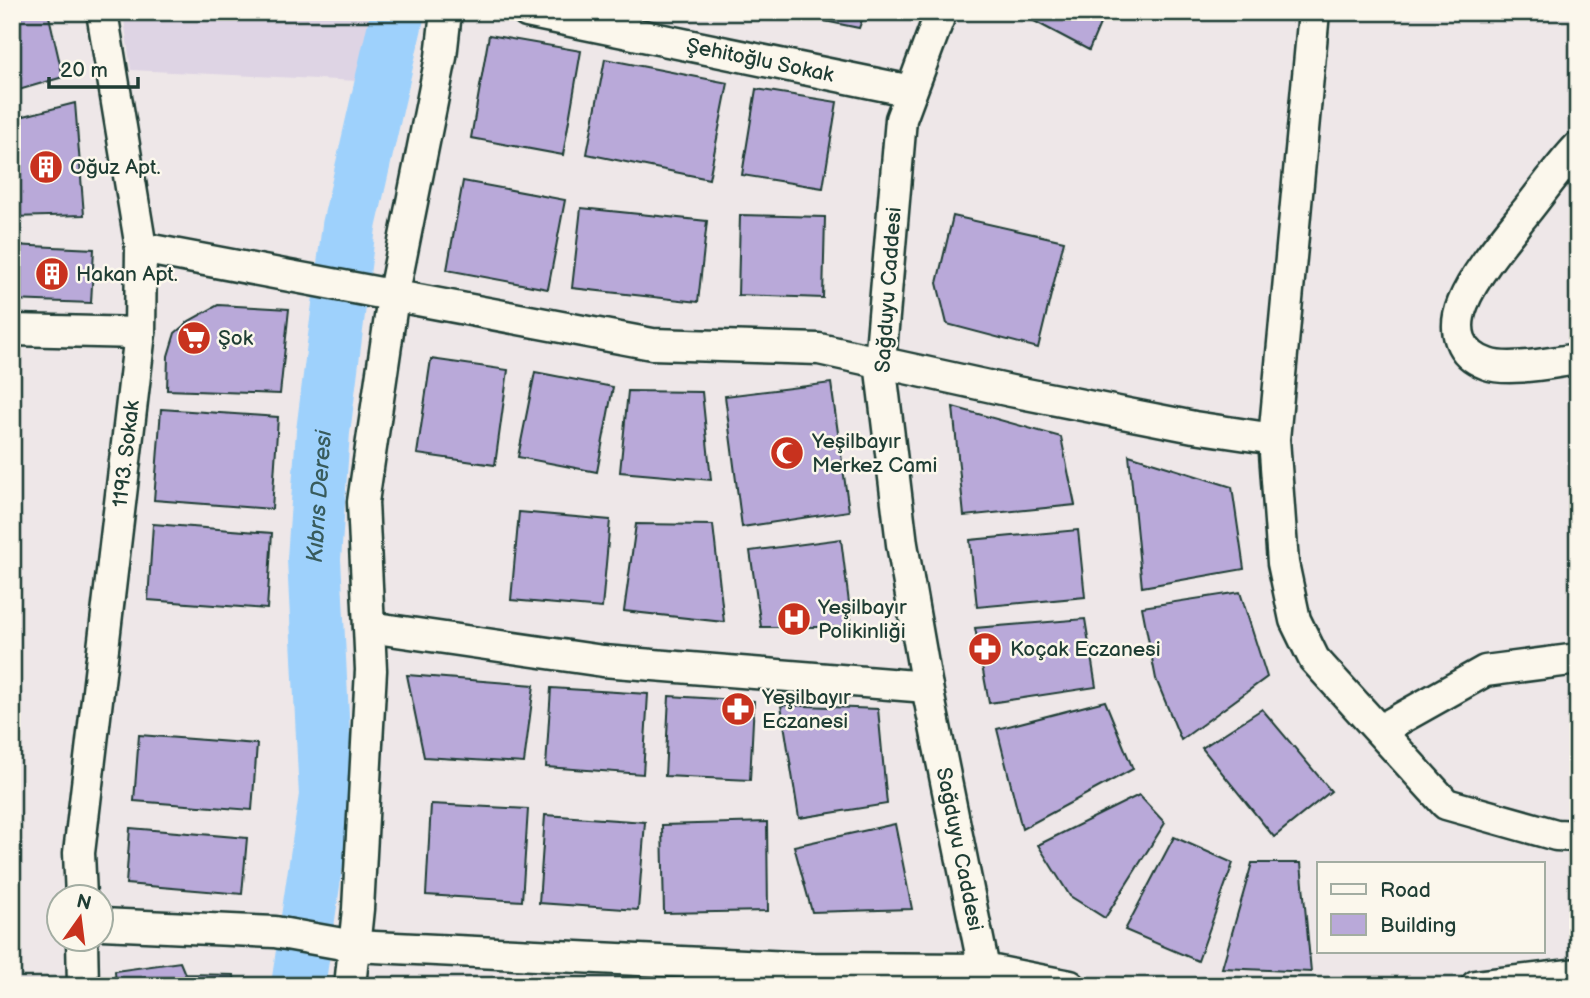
<svg xmlns="http://www.w3.org/2000/svg" width="1590" height="998" viewBox="0 0 1590 998" font-family="'Balsamiq Sans',sans-serif">
  <style>
    .built { fill: #ded4e4 }
    .lines { fill: none; stroke-linecap: round; stroke-linejoin: round }
    .river { stroke: #9ed1fc; stroke-width: 54 }
    .building { fill: #b9a9d9; stroke: #1f3d34; stroke-width: 2 }
    .minor-casing { stroke: #1f3d34; stroke-width: 35 }
    .minor { stroke: #fbf7ec; stroke-width: 30 }
    .labels { text-anchor: middle; stroke-width: 5; stroke-linejoin: round; paint-order: stroke }
    .street-label { font-size: 21px; fill: #1f3d34; stroke: #fbf7ec }
    .poi-label { font-size: 21px; fill: #1f3d34; stroke: #fbf7ec; text-anchor: start }
    .water-label { font-size: 23px; font-style: italic; fill: #385b5c; stroke: #fbf7ec }
  </style>
  <rect width="100%" height="100%" fill="#eee7e8"/>
  <filter id="ink" filterUnits="userSpaceOnUse"><feTurbulence type="fractalNoise" baseFrequency=".0143" numOctaves="2"/><feDisplacementMap in="SourceGraphic" scale="14" xChannelSelector="R" yChannelSelector="G"/><feConvolveMatrix kernelMatrix="1 2 1 2 8 2 1 2 1" color-interpolation-filters="sRGB"/></filter>
  <g filter="url(#ink)">
    <!-- built -->
    <polygon class="built" points="123,12 374,12 358,81 131,70"/>
    <g class="lines">
      <!-- river -->
      <path class="river" id="s1" d="M298,986L326,796L314,559L323,432L349,226L398,12"/>
    </g>
    <!-- building -->
    <g class="building">
      <polygon points="12,12 48,12 63,77 12,92"/>
      <polygon points="781,12 865,12 859,28"/>
      <polygon points="1017,12 1105,12 1089,50"/>
      <polygon points="489,35 581,51 563,155 471,138"/>
      <polygon points="605,59 728,83 709,179 587,154"/>
      <polygon points="756,89 837,102 823,188 742,175"/>
      <polygon points="75,103 84,215 12,217 12,119"/>
      <polygon points="463,181 565,200 548,289 447,270"/>
      <polygon points="581,208 707,221 698,302 572,288"/>
      <polygon points="740,215 825,217 823,298 738,295"/>
      <polygon points="953,216 1064,241 1038,348 947,324 937,283"/>
      <polygon points="12,245 94,249 91,303 12,300"/>
      <polygon points="218,305 289,309 280,394 167,390 168,356 175,333 189,321"/>
      <polygon points="431,359 508,370 495,465 417,454"/>
      <polygon points="535,372 613,387 597,472 518,457"/>
      <polygon points="831,383 849,511 742,527 725,396"/>
      <polygon points="628,391 702,392 711,480 620,472"/>
      <polygon points="953,407 1061,437 1075,505 964,516"/>
      <polygon points="161,409 278,417 272,509 154,500"/>
      <polygon points="1129,455 1232,487 1244,569 1142,587"/>
      <polygon points="519,512 610,520 602,608 511,600"/>
      <polygon points="153,524 272,533 267,609 148,600"/>
      <polygon points="636,524 713,525 724,622 624,611"/>
      <polygon points="1078,530 1085,597 977,607 970,540"/>
      <polygon points="841,539 852,627 761,627 750,551"/>
      <polygon points="1240,592 1267,677 1181,740 1156,679 1142,607"/>
      <polygon points="1085,619 1096,687 989,703 975,628"/>
      <polygon points="407,675 534,685 524,763 424,757"/>
      <polygon points="551,688 648,694 643,774 546,767"/>
      <polygon points="669,696 754,701 750,780 665,776"/>
      <polygon points="1105,701 1133,769 1022,829 997,729"/>
      <polygon points="781,705 878,709 887,804 799,818"/>
      <polygon points="1262,709 1331,791 1274,837 1202,748"/>
      <polygon points="139,735 257,744 252,810 134,801"/>
      <polygon points="1139,795 1165,823 1105,918 1070,896 1038,845"/>
      <polygon points="431,804 528,809 522,901 426,895"/>
      <polygon points="545,815 645,822 638,910 539,903"/>
      <polygon points="767,822 768,911 664,913 662,825"/>
      <polygon points="895,824 912,909 812,912 794,846"/>
      <polygon points="130,828 247,838 242,894 126,884"/>
      <polygon points="1174,837 1233,863 1198,961 1125,930"/>
      <polygon points="1252,863 1301,863 1311,972 1222,968"/>
      <polygon points="180,962 185,974 234,975 235,986 116,986 115,971"/>
      <polygon points="397,981 456,986 397,986"/>
    </g>
    <g class="lines">
      <!-- minor casing -->
      <g class="minor-casing">
        <g id="minor">
          <path id="s2" d="M527,12L911,91"/>
          <path id="s3" d="M941,12L901,119L880,362L902,544L927,687L984,969V986"/>
          <path d="M1578,147C1558,168 1542,192 1524,214C1505,238 1474,275 1463,303C1452,330 1459,354 1487,364C1509,372 1554,362 1578,359"/>
          <polyline points="141,248 652,344 819,349 1011,391 1194,427 1274,439 1283,563 1295,620 1314,659 1446,804 1556,835 1578,836"/>
          <polyline points="12,330 140,333"/>
          <polyline points="1274,439 1314,12"/>
          <polyline points="369,627 603,661 927,687"/>
          <polyline points="1380,730 1485,671 1578,659"/>
          <path id="s4" d="M81,897L79,853L140,333L141,248L102,12"/>
          <polyline points="102,924 275,932 354,946 618,959 811,968 984,969 1070,986"/>
          <polyline points="82,939 83,986"/>
          <polyline points="350,986 358,909 371,670 363,502 393,297 441,57 446,12"/>
          <polyline points="1476,986 1578,974"/>
        </g>
      </g>
      <!-- minor -->
      <use href="#minor" class="minor"/>
    </g>
  </g>
  <!-- icons -->
  <defs>
    <g id="building-disc" transform="scale(1.75)"><circle r="9.5" fill="#c8321e" stroke="#fbf7ec"/><path d="M-4-6H4V6H1V3H-1V6H-4ZM-2.5-4.3h1.7v1.8h-1.7ZM.8-4.3h1.7v1.8H.8ZM-2.5-1h1.7V.8h-1.7ZM.8-1h1.7V.8H.8Z" fill="#fff"/></g>
    <g id="supermarket-disc" transform="scale(1.75)"><circle r="9.5" fill="#c8321e" stroke="#fbf7ec"/><path d="M-6-5.5h2.5l.6 2H6L4.5 2H-2.5L-4.4-4H-6ZM-1.5 3.2a1.3 1.3 0 1 0 .1 0ZM3 3.2a1.3 1.3 0 1 0 .1 0Z" fill="#fff"/></g>
    <g id="mosque-disc" transform="scale(1.75)"><circle r="9.5" fill="#c8321e" stroke="#fbf7ec"/><path d="M3.5-4.9A6 6 0 1 0 3.5 4.9A5 5 0 1 1 3.5-4.9Z" fill="#fff"/></g>
    <g id="hospital-disc" transform="scale(1.75)"><circle r="9.5" fill="#c8321e" stroke="#fbf7ec"/><path d="M-5-5h3v3.5h4V-5h3V5h-3V1.5h-4V5h-3Z" fill="#fff"/></g>
    <g id="pharmacy-disc" transform="scale(1.75)"><circle r="9.5" fill="#c8321e" stroke="#fbf7ec"/><path d="M-2-6h4v4h4v4h-4v4h-4v-4h-4v-4h4Z" fill="#fff"/></g>
  </defs>
  <g fill-rule="evenodd">
    <use href="#building-disc" x="46" y="167"/>
    <use href="#building-disc" x="52" y="274"/>
    <use href="#supermarket-disc" x="194" y="338"/>
    <use href="#mosque-disc" x="787" y="453"/>
    <use href="#hospital-disc" x="794" y="619"/>
    <use href="#pharmacy-disc" x="985" y="649"/>
    <use href="#pharmacy-disc" x="738" y="709"/>
  </g>
  <g class="labels">
    <!-- street labels -->
    <g class="street-label">
      <text dy="7" stroke="none"><textPath href="#s2" startOffset="238">Şehitoğlu Sokak</textPath></text>
      <text transform="translate(888 290) rotate(-86)" y="7">Sağduyu Caddesi</text>
      <text dy="7" stroke="none"><textPath href="#s4" startOffset="446">1193. Sokak</textPath></text>
      <text dy="7" stroke="none"><textPath href="#s3" startOffset="852">Sağduyu Caddesi</textPath></text>
    </g>
    <!-- poi labels -->
    <g class="poi-label">
      <text x="70" y="174">Oğuz Apt.</text>
      <text x="76" y="281">Hakan Apt.</text>
      <text x="218" y="345">Şok</text>
      <text x="812" y="448">Yeşilbayır<tspan x="812" dy="24">Merkez Cami</tspan></text>
      <text x="818" y="614">Yeşilbayır<tspan x="818" dy="24">Polikinliği</tspan></text>
      <text x="1010" y="656">Koçak Eczanesi</text>
      <text x="762" y="704">Yeşilbayır<tspan x="762" dy="24">Eczanesi</tspan></text>
    </g>
    <!-- water labels -->
    <g class="water-label">
      <text dy="8" stroke="none"><textPath href="#s1" startOffset="492">Kıbrıs Deresi</textPath></text>
    </g>
  </g>
  <!-- margin -->
  <rect width="1590" height="998" fill="none" stroke="#fbf7ec" stroke-width="42"/>
  <rect x="21" y="21" width="1548" height="956" fill="none" stroke="#1f3d34" stroke-width="2.5" filter="url(#ink)"/>
  <!-- legend -->
  <rect x="1317" y="862" width="228" height="91" fill="#fbf7ec" stroke="#a3ada2" stroke-width="2"/>
  <rect x="1331" y="884" width="35" height="10" fill="#fbf7ec" stroke="#a3ada2" stroke-width="2"/>
  <text x="1380" y="897" font-size="21" fill="#1f3d34">Road</text>
  <rect x="1331" y="914" width="35" height="21" fill="#b9a9d9" stroke="#a3ada2" stroke-width="2"/>
  <text x="1380" y="932" font-size="21" fill="#1f3d34">Building</text>
  <!-- north arrow -->
  <g transform="translate(80 918) rotate(14)"><circle r="33" fill="#fbf7ec" stroke="#a3ada2" stroke-width="2"/>
  <path d="M0-5L12 26L0 18L-12 26Z" fill="#c8321e"/>
  <text y="-10" font-size="19" font-weight="bold" text-anchor="middle" fill="#1f3d34">N</text>
  </g>
  <!-- scale -->
  <path d="M49 77v10h89v-10" fill="none" stroke="#1f3d34" stroke-width="3.5"/>
  <text x="60" y="77" font-size="21" fill="#1f3d34" stroke="#fbf7ec" stroke-width="5" paint-order="stroke">20 m</text>
</svg>
